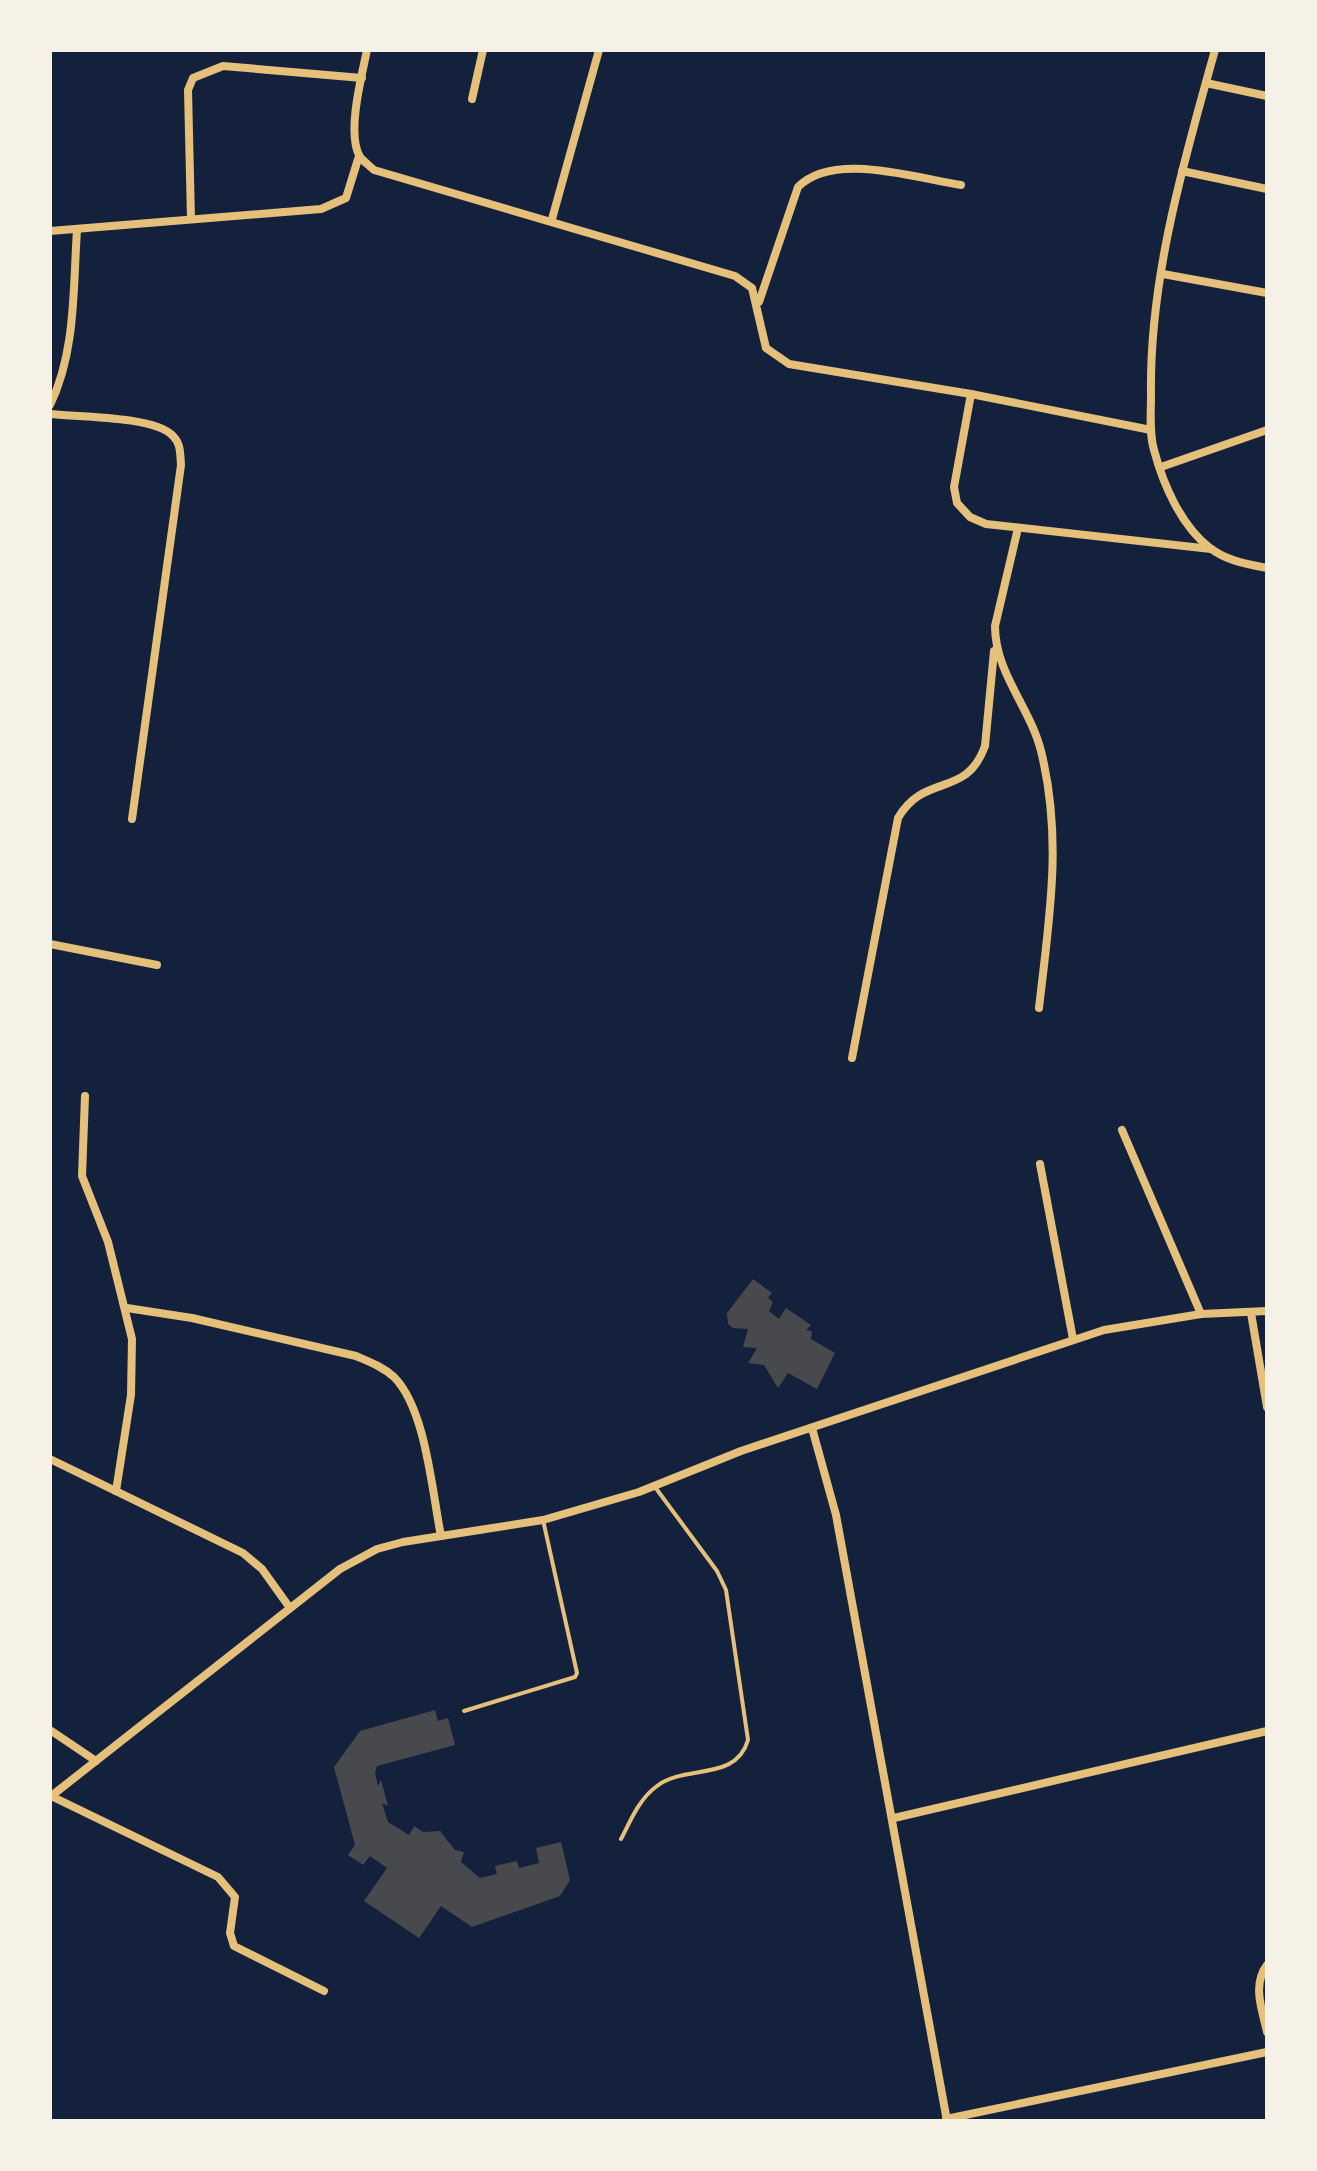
<svg xmlns="http://www.w3.org/2000/svg" width="1317" height="2171" viewBox="0 0 1317 2171" font-family="Jost,sans-serif">
  <style>
    .building { fill: #48494c }
    .lines { fill: none; stroke-linecap: round; stroke-linejoin: round }
    .service { stroke: #e5c07b; stroke-width: 4 }
    .minor { stroke: #e5c07b; stroke-width: 8 }
  </style>
  <rect width="100%" height="100%" fill="#14213d"/>
  <!-- building -->
  <g class="building">
    <polygon points="753,1279 772,1293 768,1298 773,1302 769,1311 779,1319 786,1308 811,1325 806,1330 812,1331 811,1339 835,1353 817,1389 788,1373 778,1388 764,1365 748,1363 757,1348 743,1347 748,1329 733,1328 728,1324 727,1313"/>
    <polygon points="435,1710 438,1721 448,1718 455,1745 377,1766 375,1773 378,1786 381,1780 388,1806 382,1803 388,1822 409,1835 414,1826 423,1832 440,1831 455,1850 464,1852 461,1862 480,1878 497,1874 495,1866 517,1861 519,1868 539,1863 536,1848 561,1842 570,1880 560,1896 472,1927 441,1906 419,1938 364,1901 387,1868 370,1856 363,1865 348,1855 355,1845 334,1767 360,1731"/>
  </g>
  <g class="lines">
    <!-- service -->
    <g class="service">
      <polyline points="464,1711 575,1677 577,1673 543,1520"/>
      <path d="M621,1839C631,1820 639,1799 657,1786C685,1764 736,1782 748,1740L726,1590L717,1571L655,1487"/>
    </g>
    <!-- minor -->
    <g class="minor">
      <path d="M367,50C362,75 346,134 360,157C363,161 370,166 374,170L735,276L752,288L766,348L789,364L971,394L1151,430"/>
      <path d="M1215,50C1184,161 1149,279 1151,395C1151,413 1149,433 1154,450C1163,484 1181,526 1210,548C1227,561 1247,564 1267,568"/>
      <polyline points="1206,83 1267,96"/>
      <polyline points="472,99 483,50"/>
      <polyline points="1182,171 1267,189"/>
      <polyline points="191,219 188,90 193,78 223,66 362,78"/>
      <polyline points="552,219 599,50"/>
      <polyline points="50,231 321,209 346,198 359,156"/>
      <polyline points="1163,274 1267,293"/>
      <path d="M759,302L798,187C833,151 915,178 961,185"/>
      <polyline points="971,394 954,487 957,503 970,517 986,524 1211,549"/>
      <path d="M50,405C76,352 73,288 77,230"/>
      <path d="M50,414C78,417 155,416 173,436C181,444 180,453 181,465L132,819"/>
      <polyline points="1161,467 1267,430"/>
      <path d="M1018,528L995,626C995,673 1030,707 1041,751C1063,840 1049,919 1039,1008"/>
      <polyline points="50,944 157,965"/>
      <path d="M852,1058L898,818C925,772 966,799 985,746L994,651"/>
      <polyline points="85,1096 82,1176 108,1242 132,1339 131,1395 116,1491"/>
      <polyline points="1122,1130 1201,1314"/>
      <polyline points="1040,1164 1073,1339"/>
      <path d="M127,1308L192,1318L356,1356C370,1362 383,1367 394,1377C426,1409 432,1492 441,1536"/>
      <polyline points="1251,1313 1267,1407"/>
      <polyline points="812,1428 836,1515 947,2121"/>
      <polyline points="50,1459 243,1553 262,1569 290,1608"/>
      <polyline points="50,1730 96,1761"/>
      <polyline points="51,1796 218,1877 235,1897 230,1933 234,1946 324,1991"/>
      <polyline points="50,1797 340,1569 377,1549 403,1542 543,1520 639,1492 741,1451 1104,1330 1201,1314 1267,1311"/>
      <polyline points="894,1818 1267,1731"/>
      <path d="M1267,1965C1252,1985 1262,2009 1267,2032"/>
      <polyline points="946,2119 1267,2052"/>
    </g>
  </g>
  <!-- border -->
  <rect width="1317" height="2171" fill="none" stroke="#f6f1e7" stroke-width="104"/>
</svg>
